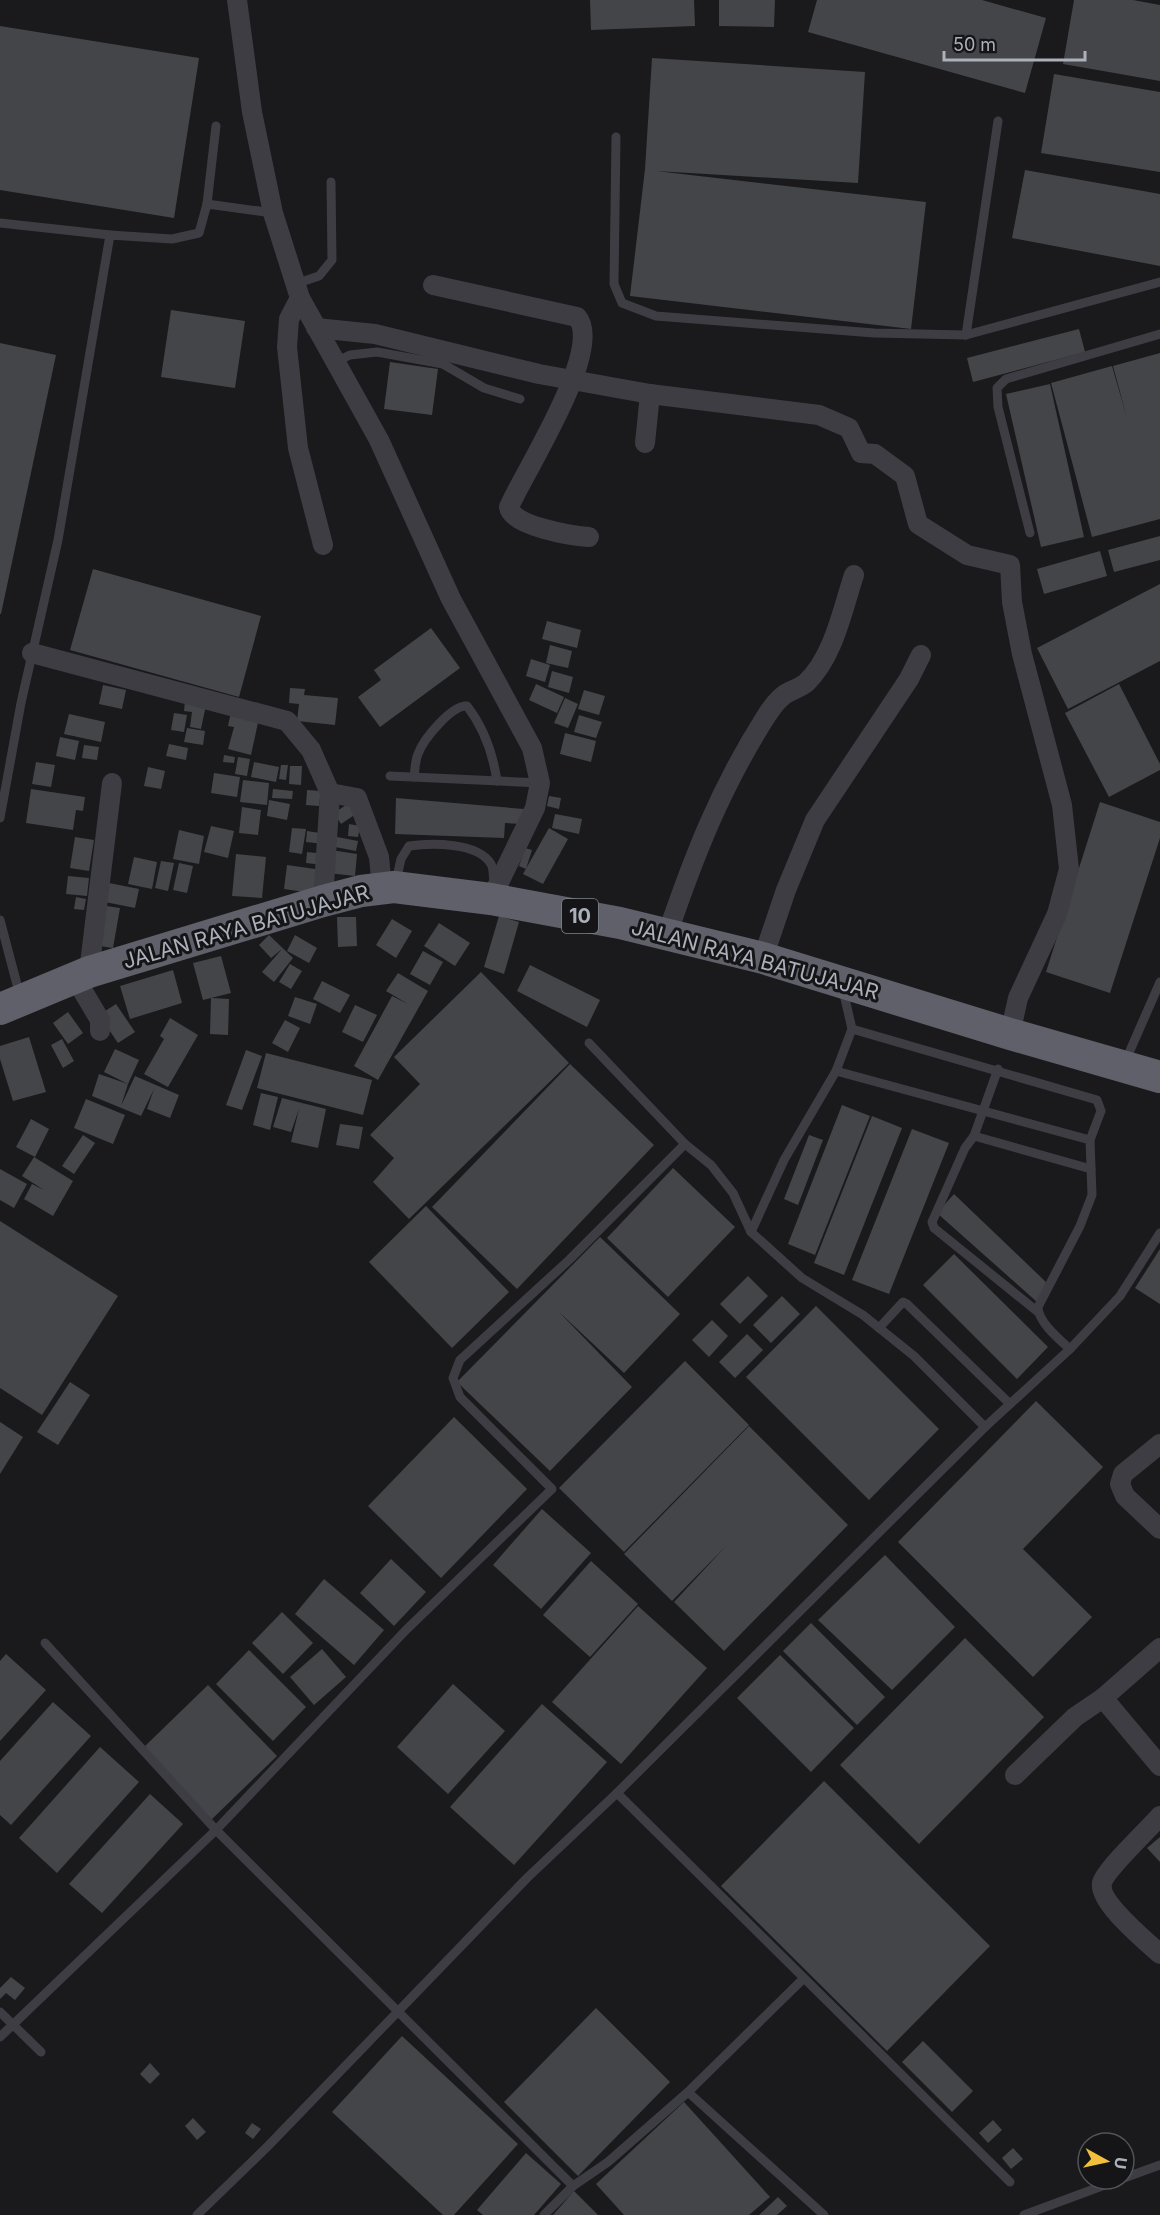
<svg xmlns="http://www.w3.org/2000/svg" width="1160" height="2215" viewBox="0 0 1160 2215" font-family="Inter,sans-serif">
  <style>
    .building { fill: #444549 }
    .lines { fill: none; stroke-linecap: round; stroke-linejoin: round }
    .service { stroke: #3d3d43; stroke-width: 9 }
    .minor { stroke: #3d3d43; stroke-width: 20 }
    .trunk { stroke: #5f6069; stroke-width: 32 }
    .labels { text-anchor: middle; stroke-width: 6; stroke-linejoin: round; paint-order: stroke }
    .shield { fill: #151517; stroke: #7f828a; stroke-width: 1.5 }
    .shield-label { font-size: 20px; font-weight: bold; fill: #acb0bb }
    .street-label { font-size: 21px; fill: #acb0bb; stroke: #151517 }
  </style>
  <rect width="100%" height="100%" fill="#1a1a1c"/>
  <!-- building -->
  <g class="building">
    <polygon points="590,0 694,0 695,26 591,30"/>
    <polygon points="719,0 775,0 774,27 719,26"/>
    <polygon points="817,0 982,0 1046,18 1025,93 808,32"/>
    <polygon points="1074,0 1133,0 1160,5 1160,81 1063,64"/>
    <polygon points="0,26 199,58 174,218 0,190"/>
    <polygon points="652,58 865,72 858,183 656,171 926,202 911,329 630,296 645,169"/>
    <polygon points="1054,74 1160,92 1160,172 1041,153"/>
    <polygon points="1025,170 1160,194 1160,266 1012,238"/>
    <polygon points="171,310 245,321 235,388 161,377"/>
    <polygon points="1079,329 1085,352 973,382 967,358"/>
    <polygon points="0,343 56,355 1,614 0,614"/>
    <polygon points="1160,353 1160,519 1092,537 1051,383 1112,366 1127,418 1113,366"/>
    <polygon points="390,362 438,369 432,415 384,409"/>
    <polygon points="1050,384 1084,537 1041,547 1006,394"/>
    <polygon points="1160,536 1160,560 1114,572 1108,550"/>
    <polygon points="1100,551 1107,576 1044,594 1037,569"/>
    <polygon points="93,569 261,616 239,697 70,650"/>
    <polygon points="1160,584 1160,661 1068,709 1037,648"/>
    <polygon points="547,621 581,630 577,648 542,639"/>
    <polygon points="431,628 460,668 380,727 358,697 381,680 374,670"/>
    <polygon points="550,645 572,651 568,668 546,663"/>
    <polygon points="531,659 550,665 545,682 526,676"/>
    <polygon points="552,671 573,677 569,693 548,687"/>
    <polygon points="536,684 564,697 557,713 529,700"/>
    <polygon points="1119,684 1160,764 1160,770 1109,797 1065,713"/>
    <polygon points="103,685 126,690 122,709 99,704"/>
    <polygon points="290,688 305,689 304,695 338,698 335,725 297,721 299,704 289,703"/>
    <polygon points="584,690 605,696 599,715 578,709"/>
    <polygon points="565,698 578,704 568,728 554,723"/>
    <polygon points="185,701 206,705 201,729 190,727 192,712 184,711"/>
    <polygon points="231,712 259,718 251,755 228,749 234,727 228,726"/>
    <polygon points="174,713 187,715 184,732 171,730"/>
    <polygon points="69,714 105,722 101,742 64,734"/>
    <polygon points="579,715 602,722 596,738 574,732"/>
    <polygon points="187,728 205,731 203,745 184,742"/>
    <polygon points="565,733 596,741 591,762 560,754"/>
    <polygon points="60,737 79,741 75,760 56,756"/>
    <polygon points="169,744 188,748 186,760 166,756"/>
    <polygon points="84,745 99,747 97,760 82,758"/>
    <polygon points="224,755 235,757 234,763 223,762"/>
    <polygon points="238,757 250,759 247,776 235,774"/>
    <polygon points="36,762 55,765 51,787 32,784"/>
    <polygon points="254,762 279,767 276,782 251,777"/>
    <polygon points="281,765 288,765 286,780 279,779"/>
    <polygon points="290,766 302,766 301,785 289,784"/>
    <polygon points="148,767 165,771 161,789 144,786"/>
    <polygon points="214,773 240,777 237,797 211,793"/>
    <polygon points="243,780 269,783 267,805 240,802"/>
    <polygon points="31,789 85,797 83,811 76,810 73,830 26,823"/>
    <polygon points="273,789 293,791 292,799 272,798"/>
    <polygon points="307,790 321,791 319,806 306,805"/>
    <polygon points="549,796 561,798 559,809 547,806"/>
    <polygon points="396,798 524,809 523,824 505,823 504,838 395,834"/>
    <polygon points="269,800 290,804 287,820 267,816"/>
    <polygon points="1100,802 1160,822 1160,838 1110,993 1046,972"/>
    <polygon points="349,803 356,814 341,824 334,813"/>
    <polygon points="242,807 261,810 258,835 239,833"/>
    <polygon points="555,814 582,819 579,834 552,828"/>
    <polygon points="349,824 360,826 358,837 348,836"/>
    <polygon points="211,826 234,831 228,858 204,852"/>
    <polygon points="292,828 306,829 302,854 289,852"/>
    <polygon points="549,828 568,839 543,884 523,874"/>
    <polygon points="179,830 204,836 199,864 173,859"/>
    <polygon points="307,831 326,834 325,844 306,842"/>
    <polygon points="75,837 94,840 89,871 70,868"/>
    <polygon points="337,837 358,841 356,851 335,847"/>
    <polygon points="525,848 532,850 526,869 519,866"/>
    <polygon points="331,850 357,854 355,876 328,873"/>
    <polygon points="307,852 325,854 324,865 306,863"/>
    <polygon points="236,854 266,857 262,898 232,896"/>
    <polygon points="134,857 157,862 152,889 128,884"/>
    <polygon points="161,861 174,863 168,891 155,888"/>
    <polygon points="179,863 193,866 187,893 173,890"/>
    <polygon points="287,865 322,870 319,894 284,889"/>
    <polygon points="68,876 89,878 87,896 66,894"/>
    <polygon points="104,882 139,889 135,908 100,901"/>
    <polygon points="76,897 86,899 84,910 74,909"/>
    <polygon points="100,905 120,908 113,948 93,945"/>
    <polygon points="499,916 519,922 504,974 484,967"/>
    <polygon points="337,917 356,917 357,946 338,947"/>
    <polygon points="392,919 412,931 396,958 376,945"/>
    <polygon points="439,923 470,943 455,966 424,946"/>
    <polygon points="269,935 293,958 274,982 262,972 282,949 271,958 259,945"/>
    <polygon points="295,935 317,948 309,963 287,951"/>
    <polygon points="423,951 443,962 430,985 410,974"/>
    <polygon points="221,956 231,993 203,1000 193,963"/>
    <polygon points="290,964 302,971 291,989 279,982"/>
    <polygon points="530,965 600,1000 587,1027 517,991"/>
    <polygon points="173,970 182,1003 130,1019 120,986"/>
    <polygon points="481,972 569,1063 409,1219 373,1182 394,1158 370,1135 420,1084 394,1057"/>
    <polygon points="398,973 428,991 378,1080 354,1066 392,996 408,1004 386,991"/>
    <polygon points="322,981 350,995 340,1013 313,999"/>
    <polygon points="295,997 317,1004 310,1024 288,1016"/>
    <polygon points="211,998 229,999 228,1035 210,1034"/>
    <polygon points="116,1004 135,1032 118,1043 99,1015"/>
    <polygon points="355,1005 377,1015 363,1042 342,1032"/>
    <polygon points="68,1012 83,1033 68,1044 53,1023"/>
    <polygon points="170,1018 198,1035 168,1087 144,1074 164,1039 160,1036"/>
    <polygon points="285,1020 300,1028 288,1052 272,1043"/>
    <polygon points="29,1037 46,1092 13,1101 0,1059 0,1046"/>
    <polygon points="62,1039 74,1061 63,1068 51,1045"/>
    <polygon points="115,1049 139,1060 128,1084 104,1072"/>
    <polygon points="246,1050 262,1056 242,1110 226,1105"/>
    <polygon points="266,1053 372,1080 363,1115 257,1088"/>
    <polygon points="570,1064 654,1145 517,1289 432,1207"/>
    <polygon points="99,1074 128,1084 121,1106 135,1076 179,1095 170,1118 147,1109 154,1089 141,1116 92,1096"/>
    <polygon points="261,1093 278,1097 270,1130 253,1125"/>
    <polygon points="282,1098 326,1109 318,1148 291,1142 299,1109 291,1132 273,1127"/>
    <polygon points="86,1099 125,1115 113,1144 74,1128"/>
    <polygon points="842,1105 870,1116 815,1255 788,1244"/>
    <polygon points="872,1116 902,1128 844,1275 814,1263"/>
    <polygon points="31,1119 49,1129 35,1157 16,1147"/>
    <polygon points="340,1124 363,1127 359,1149 336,1145"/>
    <polygon points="912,1129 949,1143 889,1294 852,1280"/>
    <polygon points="83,1135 95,1143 74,1174 62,1166"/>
    <polygon points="809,1135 823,1140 798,1205 784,1199"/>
    <polygon points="34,1157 73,1181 53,1216 24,1199 32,1184 44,1190 22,1176"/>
    <polygon points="673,1168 735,1227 668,1297 607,1238"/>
    <polygon points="0,1169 27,1184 14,1208 0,1200"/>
    <polygon points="954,1194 1047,1283 1037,1302 937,1213"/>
    <polygon points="426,1206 509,1292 452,1348 369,1262"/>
    <polygon points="0,1221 118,1296 42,1415 0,1388"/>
    <polygon points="600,1237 680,1314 624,1373 558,1311 632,1387 550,1471 457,1382"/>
    <polygon points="1160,1249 1160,1304 1135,1288"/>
    <polygon points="954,1254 1048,1347 1017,1379 923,1285"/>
    <polygon points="748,1276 768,1296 740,1324 720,1304"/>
    <polygon points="782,1296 800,1314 771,1343 753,1325"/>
    <polygon points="816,1306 939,1429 869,1500 746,1377"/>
    <polygon points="712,1320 728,1336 709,1357 692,1340"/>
    <polygon points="747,1334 763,1350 735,1378 719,1362"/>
    <polygon points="685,1361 749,1425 624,1552 559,1488"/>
    <polygon points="70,1382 90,1395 58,1445 37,1432"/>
    <polygon points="1036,1401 1103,1467 1023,1549 1092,1617 1033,1677 898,1542"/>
    <polygon points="454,1417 527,1489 441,1578 368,1506"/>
    <polygon points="0,1422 23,1437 0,1474"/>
    <polygon points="749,1426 848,1525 724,1651 674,1602 727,1545 672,1601 624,1554"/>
    <polygon points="542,1509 591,1553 541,1609 493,1565"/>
    <polygon points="885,1555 955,1627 892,1690 818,1620"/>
    <polygon points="391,1559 426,1592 394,1626 360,1593"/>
    <polygon points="591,1561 638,1604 590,1657 543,1615"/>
    <polygon points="324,1579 384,1630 354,1665 295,1614"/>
    <polygon points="638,1606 707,1668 621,1764 552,1702"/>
    <polygon points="282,1612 313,1643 283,1674 252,1643"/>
    <polygon points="811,1623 885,1697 857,1725 783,1651"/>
    <polygon points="965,1638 1044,1717 919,1844 840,1765"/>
    <polygon points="322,1649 346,1677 314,1705 290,1677"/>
    <polygon points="249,1650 306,1707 273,1741 216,1684"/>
    <polygon points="6,1654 46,1690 0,1741 0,1661"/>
    <polygon points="780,1655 854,1728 811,1772 737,1698"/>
    <polygon points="453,1684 505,1731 448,1794 397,1747"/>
    <polygon points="208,1685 277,1756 211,1820 143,1748"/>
    <polygon points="53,1702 91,1736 11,1825 0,1815 0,1761"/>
    <polygon points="542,1704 607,1762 514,1865 450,1807"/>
    <polygon points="100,1747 139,1782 57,1873 19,1838"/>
    <polygon points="824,1781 990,1946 887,2051 721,1886"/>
    <polygon points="150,1794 183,1824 102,1913 69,1884"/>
    <polygon points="1160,1837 1160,1862 1147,1848"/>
    <polygon points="11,1977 25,1988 15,2000 6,1993 0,1999 0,1988"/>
    <polygon points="596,2008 670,2082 578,2176 504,2102"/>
    <polygon points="402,2036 518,2144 454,2215 443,2215 332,2112"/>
    <polygon points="923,2041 973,2091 952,2112 902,2062"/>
    <polygon points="150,2063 160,2074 150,2084 140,2074"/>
    <polygon points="684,2102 770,2197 749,2215 624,2215 596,2184"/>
    <polygon points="193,2118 206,2132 197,2140 185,2126"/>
    <polygon points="993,2120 1002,2130 988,2143 979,2133"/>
    <polygon points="252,2123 261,2129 253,2139 245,2133"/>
    <polygon points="1013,2148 1023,2159 1011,2169 1002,2158"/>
    <polygon points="526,2153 561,2184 534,2215 483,2215 477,2210"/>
    <polygon points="574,2191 598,2215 553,2215"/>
    <polygon points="778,2197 787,2206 777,2215 759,2215"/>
  </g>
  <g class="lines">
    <!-- service -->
    <g class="service">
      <polyline points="616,137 614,284 622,303 656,316 874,333 966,335 1160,282"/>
      <polyline points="207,204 216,126"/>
      <polyline points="0,223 110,235"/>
      <polyline points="295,284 319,276 332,260 331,182"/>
      <polyline points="966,335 998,121"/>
      <polyline points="335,362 350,355 377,352 443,364 484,388 520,399"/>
      <polyline points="1030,533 998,407 997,388 1006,379 1160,334"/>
      <polyline points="390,776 540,783"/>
      <path d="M414,777C415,770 415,761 418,754C423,740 451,705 467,706C484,728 493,754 497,781"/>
      <polyline points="0,818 21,703 58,540 110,235 172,239 199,233 207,204 273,213"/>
      <path d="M396,881L401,859L409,846C431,843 478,842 491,864C494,869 493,877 494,883"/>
      <polyline points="0,920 20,996"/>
      <polyline points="843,990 852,1029 836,1071 1090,1140"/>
      <polyline points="589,1043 685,1144 711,1165 733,1193 751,1232 802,1278 863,1315 914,1356 985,1427"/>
      <polyline points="1125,1062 1160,982"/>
      <polyline points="974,1136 998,1069"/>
      <polyline points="685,1144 569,1260 460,1360 453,1378 460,1397 552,1489 406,1630 216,1830 573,2186 608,2162 688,2092 803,1979"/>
      <polyline points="751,1232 784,1160 836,1071"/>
      <polyline points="1038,1312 934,1228 932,1222 965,1148 974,1136 1091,1169"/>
      <polyline points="879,1328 903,1302 907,1304 1010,1404"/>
      <polyline points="1070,1349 1120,1296 1160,1233"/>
      <polyline points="617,1793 1010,2182"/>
      <polyline points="0,2012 41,2052"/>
      <polyline points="0,2037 216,1830 45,1643"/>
      <polyline points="688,2092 824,2215"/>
      <polyline points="1124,2178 1160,2165"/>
      <path d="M197,2215L268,2146L527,1878L617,1793L985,1427L1070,1349C1060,1340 1038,1322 1038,1307L1080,1226L1092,1195L1090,1140L1101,1111L1097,1100L852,1029"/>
      <polyline points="544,2215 573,2186"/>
      <polyline points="1024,2215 1121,2179"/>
    </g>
    <!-- minor -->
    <g class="minor">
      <polyline points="237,0 252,112 273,213 300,298 379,440 451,599 532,748 540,783 535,808 491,899"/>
      <path d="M433,285L577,317C605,348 524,472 509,507C511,526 573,536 589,537"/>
      <polyline points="300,298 289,319 287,347 298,448 323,545"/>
      <polyline points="316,328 375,334 539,374 650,394 819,415 849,428 861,453 875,454 905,476 918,524 967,555 1010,565 1012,602 1022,654 1062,805 1069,869 1057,914 1018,998 1010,1034"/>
      <polyline points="645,443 650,394"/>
      <polyline points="32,653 287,721 311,750 330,793 323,901"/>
      <polyline points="330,793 357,798 379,857 382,888"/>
      <path d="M667,935C694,856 720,789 765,718C770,710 780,696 789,692C795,689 801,687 806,683C834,656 842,611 854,575"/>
      <polyline points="763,958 786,890 815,820 909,679 921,655"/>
      <polyline points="89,972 112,783"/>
      <polyline points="75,978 100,1020 100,1031"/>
      <polyline points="1160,1444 1123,1474 1120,1484 1125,1496 1160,1529"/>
      <polyline points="1103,1698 1160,1648"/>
      <polyline points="1015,1775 1075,1717 1103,1698 1160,1766"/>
      <path d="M1160,1816C1149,1829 1105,1870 1102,1883C1098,1902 1146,1941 1160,1954"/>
    </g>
    <!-- trunk -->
    <polyline class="trunk" points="0,1009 89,972 323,901 361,891 394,887 491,899 620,923 763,958 1010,1034 1160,1077"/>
  </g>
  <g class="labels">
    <!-- shield labels -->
    <rect class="shield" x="562" y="899" width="36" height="34" rx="4.5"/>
    <g class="shield-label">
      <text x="580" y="923">10</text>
    </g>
    <!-- street labels -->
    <g class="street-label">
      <text transform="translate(246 927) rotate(-16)" y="7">JALAN RAYA BATUJAJAR</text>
      <text transform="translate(755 960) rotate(15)" y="7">JALAN RAYA BATUJAJAR</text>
    </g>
  </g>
  <!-- north arrow -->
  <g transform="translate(1106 2161) rotate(98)"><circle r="28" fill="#151517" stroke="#515359" stroke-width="1.5"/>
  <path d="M0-4.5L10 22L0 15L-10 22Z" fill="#f0bf3e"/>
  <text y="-9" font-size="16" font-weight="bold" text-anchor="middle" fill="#acb0bb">U</text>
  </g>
  <!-- scale -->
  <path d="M944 51v9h141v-9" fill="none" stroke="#acb0bb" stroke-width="3"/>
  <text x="953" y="51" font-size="18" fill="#acb0bb" stroke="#151517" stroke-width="4.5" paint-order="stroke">50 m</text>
</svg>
